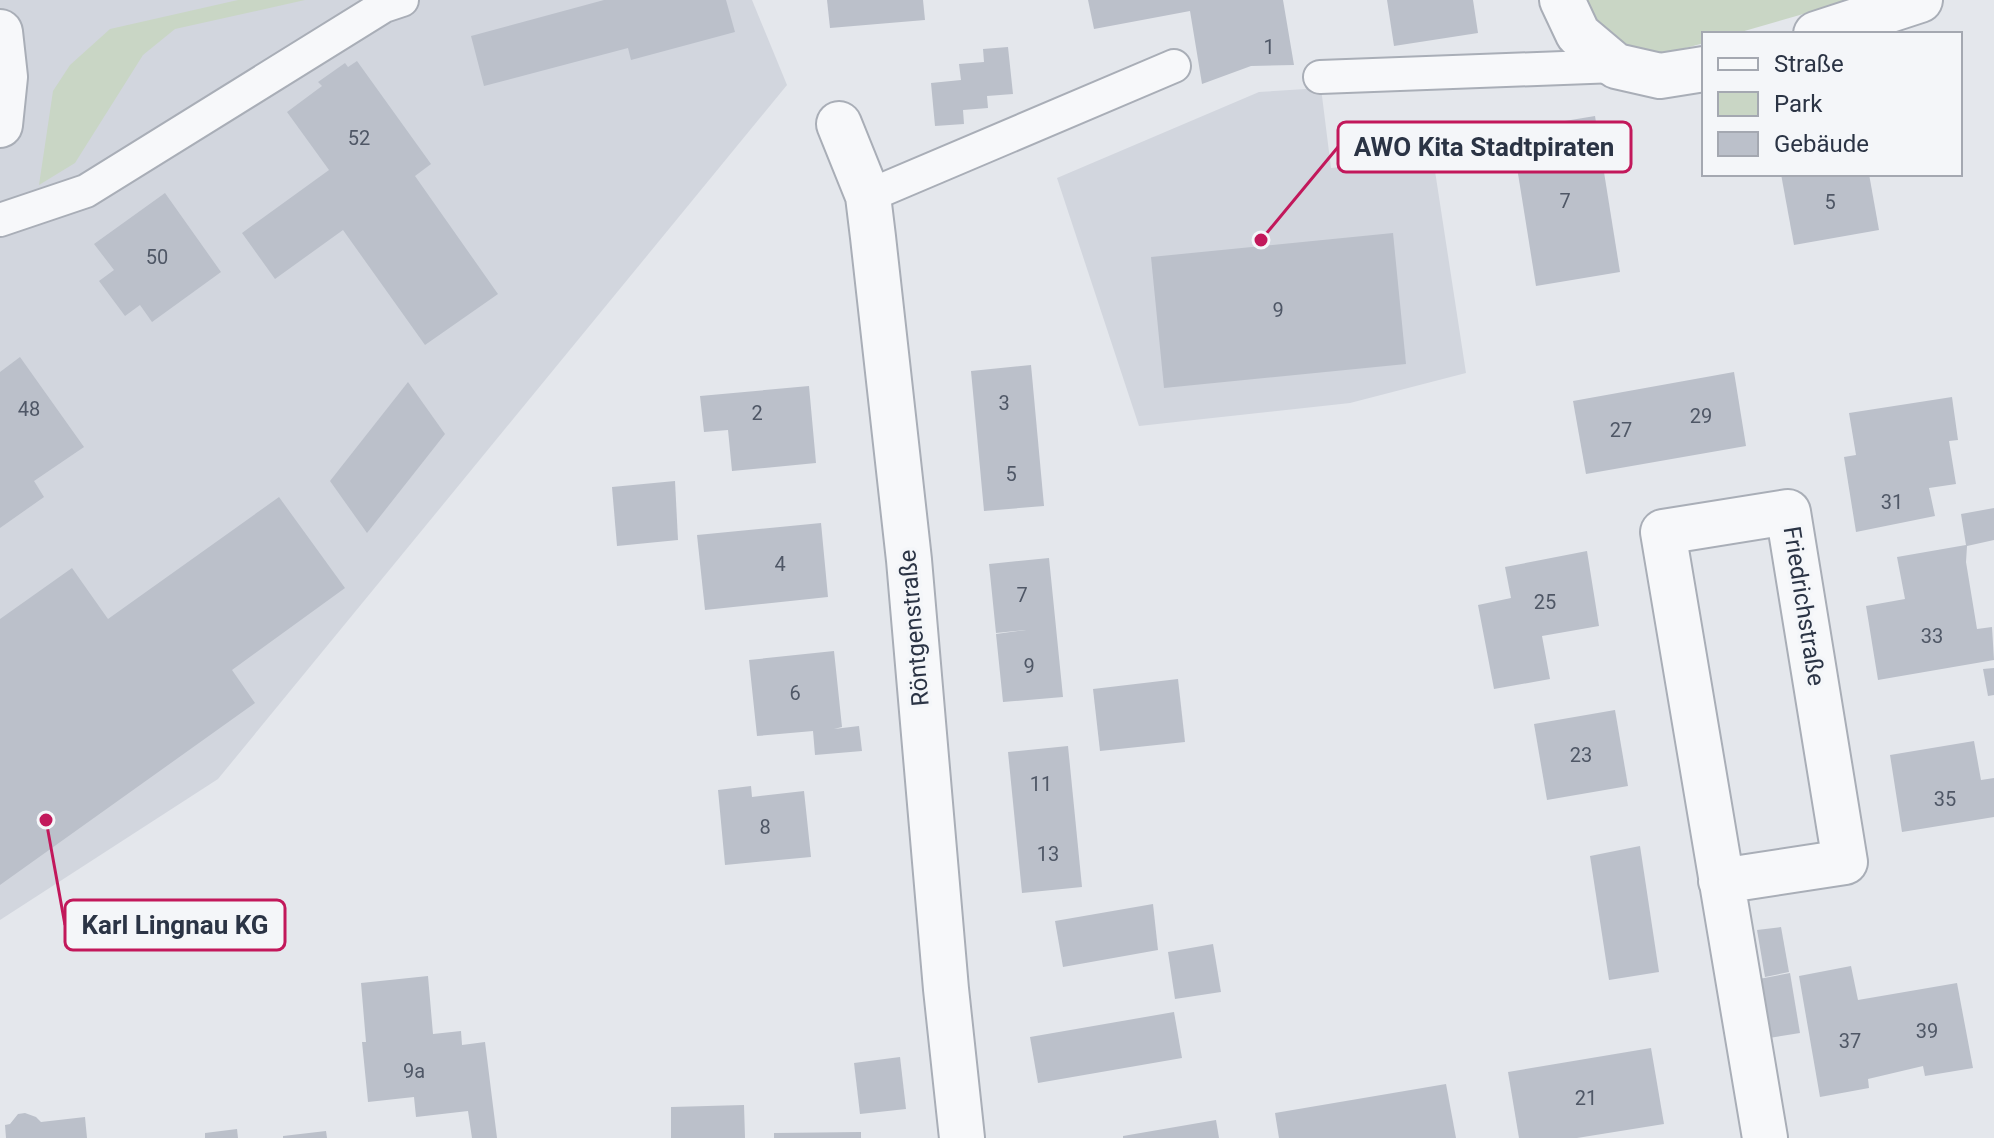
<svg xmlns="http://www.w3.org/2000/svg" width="1994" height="1138" viewBox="0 0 1994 1138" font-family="Roboto,sans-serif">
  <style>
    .built { fill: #d2d6de }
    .green { fill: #c9d6c5 }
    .building { fill: #bbc0ca }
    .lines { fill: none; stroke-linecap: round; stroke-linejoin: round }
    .lane-casing { stroke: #a9aeb7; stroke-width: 36 }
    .street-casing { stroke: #a9aeb7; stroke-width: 48 }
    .lane { stroke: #f7f8fa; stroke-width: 32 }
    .street { stroke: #f7f8fa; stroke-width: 44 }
    .labels { text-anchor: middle; stroke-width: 7; stroke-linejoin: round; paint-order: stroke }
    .number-label { font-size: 20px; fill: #4f5766 }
    .street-label { font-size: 24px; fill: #2b3445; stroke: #f4f6f9 }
    .leader { fill: none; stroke: #c2185b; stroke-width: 3 }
    .callout-dot { fill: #c2185b; stroke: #f4f6f9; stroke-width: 3 }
    .callout { fill: #f4f6f9; stroke: #c2185b; stroke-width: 3 }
    .callout-label { font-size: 26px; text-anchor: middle; font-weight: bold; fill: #2b3445 }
  </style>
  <rect width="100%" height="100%" fill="#e4e7ec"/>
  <!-- built -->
  <g class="built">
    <polygon points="0,0 752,0 787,85 218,779 0,920"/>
    <polygon points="1321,88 1331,168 1433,158 1466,373 1350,403 1139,426 1057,178 1259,92"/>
  </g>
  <!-- green -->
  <g class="green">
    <polygon points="238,0 305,0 175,29 143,55 75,163 39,185 53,91 70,65 110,29"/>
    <polygon points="1582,0 1852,0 1734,34 1704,34 1704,43 1653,57 1612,41 1586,12"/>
  </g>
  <!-- building -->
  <g class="building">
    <polygon points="604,0 726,0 735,32 631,60 628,48 484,86 471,36"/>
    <polygon points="827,0 923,0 925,20 830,28"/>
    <polygon points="1088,0 1283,0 1294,65 1251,66 1202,84 1190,11 1094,29"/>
    <polygon points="1387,0 1473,0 1478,33 1394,46"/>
    <polygon points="1008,47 1013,94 987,96 988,108 963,110 964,124 935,126 931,83 961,80 959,64 984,62 983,49"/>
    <polygon points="357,61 431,164 415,176 498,294 425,345 343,230 275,279 242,233 329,170 287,112 322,86 318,82 345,63 348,67"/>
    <polygon points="1595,116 1620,272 1536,286 1511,130"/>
    <polygon points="1781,174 1869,174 1879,230 1794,245"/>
    <polygon points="165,193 221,272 152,322 140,305 125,316 99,281 114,270 94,244"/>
    <polygon points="1393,233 1406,364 1164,388 1151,257"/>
    <polygon points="20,357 84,447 34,481 44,497 0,528 0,372"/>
    <polygon points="1031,365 1044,506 984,511 971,371"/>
    <polygon points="1734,372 1746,446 1586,474 1573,401"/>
    <polygon points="408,382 445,434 367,533 330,481"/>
    <polygon points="809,386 816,463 732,471 728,430 704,432 700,396"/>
    <polygon points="1952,397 1958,440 1949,441 1956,484 1929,488 1935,516 1856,532 1844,457 1856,455 1849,413"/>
    <polygon points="675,481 678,540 617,546 612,487"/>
    <polygon points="279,497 345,588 232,670 255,703 0,885 0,619 72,568 108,619"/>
    <polygon points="1994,508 1994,540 1967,546 1966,562 1977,629 1992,627 1994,660 1878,680 1866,606 1905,599 1897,557 1966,545 1961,514"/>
    <polygon points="821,523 828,597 705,610 697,535"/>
    <polygon points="1587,551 1599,626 1542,636 1550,679 1494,689 1478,605 1511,598 1505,567"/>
    <polygon points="1049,558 1063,697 1003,702 996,634 1026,630 996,633 989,564"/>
    <polygon points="834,651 842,727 834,729 859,726 862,751 815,755 813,731 757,736 749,660"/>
    <polygon points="1994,668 1994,695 1988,696 1983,669"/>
    <polygon points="1178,679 1185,742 1100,751 1093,689"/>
    <polygon points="1615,710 1628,786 1547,800 1534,724"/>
    <polygon points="1974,741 1981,780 1994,778 1994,817 1902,832 1890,755"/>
    <polygon points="1068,746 1082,887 1022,893 1008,752"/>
    <polygon points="751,786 752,797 804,791 811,857 725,865 718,790"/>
    <polygon points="1640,846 1659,972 1609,980 1590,856"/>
    <polygon points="1153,904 1158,950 1063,967 1055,921"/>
    <polygon points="1781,927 1789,972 1765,977 1757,930"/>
    <polygon points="1213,944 1221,992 1175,999 1168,952"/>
    <polygon points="1851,966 1858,1000 1957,983 1973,1068 1925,1076 1923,1066 1868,1079 1869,1088 1820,1097 1799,976"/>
    <polygon points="1790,973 1800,1033 1769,1038 1759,979"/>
    <polygon points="428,976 433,1034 461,1031 462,1045 485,1042 497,1138 472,1138 468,1111 416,1117 414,1097 368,1102 362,1042 366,1042 361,983"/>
    <polygon points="1174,1012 1182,1058 1038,1083 1030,1037"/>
    <polygon points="1651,1048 1664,1124 1577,1138 1519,1138 1508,1072"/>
    <polygon points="900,1057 906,1109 860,1114 854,1063"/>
    <polygon points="1446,1084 1456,1138 1279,1138 1275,1113"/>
    <polygon points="744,1105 745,1138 671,1138 671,1107"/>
    <polygon points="25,1113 36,1117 41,1122 85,1117 87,1138 6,1138 5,1125 10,1124 18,1114"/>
    <polygon points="1216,1120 1219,1138 1123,1138 1123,1136"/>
    <polygon points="237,1129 238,1138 205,1138 205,1133"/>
    <polygon points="326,1131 327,1138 283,1138 283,1136"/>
    <polygon points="861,1132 861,1138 774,1138 774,1133"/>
  </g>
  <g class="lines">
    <!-- lane casing -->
    <g class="lane-casing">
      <g id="lane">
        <polyline points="1320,77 1616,66"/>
        <polyline points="868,196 1174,66"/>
        <polyline points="0,220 86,191 384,6 402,0"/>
      </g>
    </g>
    <!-- street casing -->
    <g class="street-casing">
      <g id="street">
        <polyline points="1562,0 1578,34 1616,66 1660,76 1704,69"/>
        <polyline points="0,32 5,77 0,125"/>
        <polyline points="1816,34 1920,0"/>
        <polyline points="839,124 868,196 873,237 909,560 946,989 962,1138"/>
        <polyline points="1721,881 1845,862 1788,512 1663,532 1765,1138"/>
      </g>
    </g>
    <!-- lane -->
    <use href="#lane" class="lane"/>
    <!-- street -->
    <use href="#street" class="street"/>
  </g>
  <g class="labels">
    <!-- number labels -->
    <g class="number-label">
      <text x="1269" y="54">1</text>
      <text x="359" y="145">52</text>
      <text x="1565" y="208">7</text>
      <text x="1830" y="209">5</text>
      <text x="157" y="264">50</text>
      <text x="1278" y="317">9</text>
      <text x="1004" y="410">3</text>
      <text x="29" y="416">48</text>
      <text x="757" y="420">2</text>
      <text x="1701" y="423">29</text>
      <text x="1621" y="437">27</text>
      <text x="1011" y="481">5</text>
      <text x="1892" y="509">31</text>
      <text x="780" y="571">4</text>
      <text x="1022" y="602">7</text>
      <text x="1545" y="609">25</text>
      <text x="1932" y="643">33</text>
      <text x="1029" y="673">9</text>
      <text x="795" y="700">6</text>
      <text x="1581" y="762">23</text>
      <text x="1041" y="791">11</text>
      <text x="1945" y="806">35</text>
      <text x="765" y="834">8</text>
      <text x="1048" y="861">13</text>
      <text x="1927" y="1038">39</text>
      <text x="1850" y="1048">37</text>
      <text x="414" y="1078">9a</text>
      <text x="1586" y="1105">21</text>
    </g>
    <!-- street labels -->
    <g class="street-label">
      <text transform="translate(1804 606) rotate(81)" y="8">Friedrichstraße</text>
      <text transform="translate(914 628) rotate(-95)" y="8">Röntgenstraße</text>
    </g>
  </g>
  <!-- callouts -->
  <path class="leader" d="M1261 240L1338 147M46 820L65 925"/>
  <g class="callout-dot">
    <circle cx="1261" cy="240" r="8"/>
    <circle cx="46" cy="820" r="8"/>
  </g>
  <g class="callout">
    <rect x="1338" y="122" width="293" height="50" rx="8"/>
    <rect x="65" y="900" width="220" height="50" rx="8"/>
  </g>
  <g class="callout-label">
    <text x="1484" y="156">AWO Kita Stadtpiraten</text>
    <text x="175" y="934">Karl Lingnau KG</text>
  </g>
  <!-- legend -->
  <rect x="1702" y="32" width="260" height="144" fill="#f4f6f9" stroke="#a4a8b1" stroke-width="2"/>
  <rect x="1718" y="58" width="40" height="12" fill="#f7f8fa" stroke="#a4a8b1" stroke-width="2"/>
  <text x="1774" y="72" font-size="24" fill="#2b3445">Straße</text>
  <rect x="1718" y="92" width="40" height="24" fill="#c9d6c5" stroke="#a4a8b1" stroke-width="2"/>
  <text x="1774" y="112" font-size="24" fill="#2b3445">Park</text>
  <rect x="1718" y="132" width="40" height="24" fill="#bbc0ca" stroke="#a4a8b1" stroke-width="2"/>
  <text x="1774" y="152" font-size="24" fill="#2b3445">Gebäude</text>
</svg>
